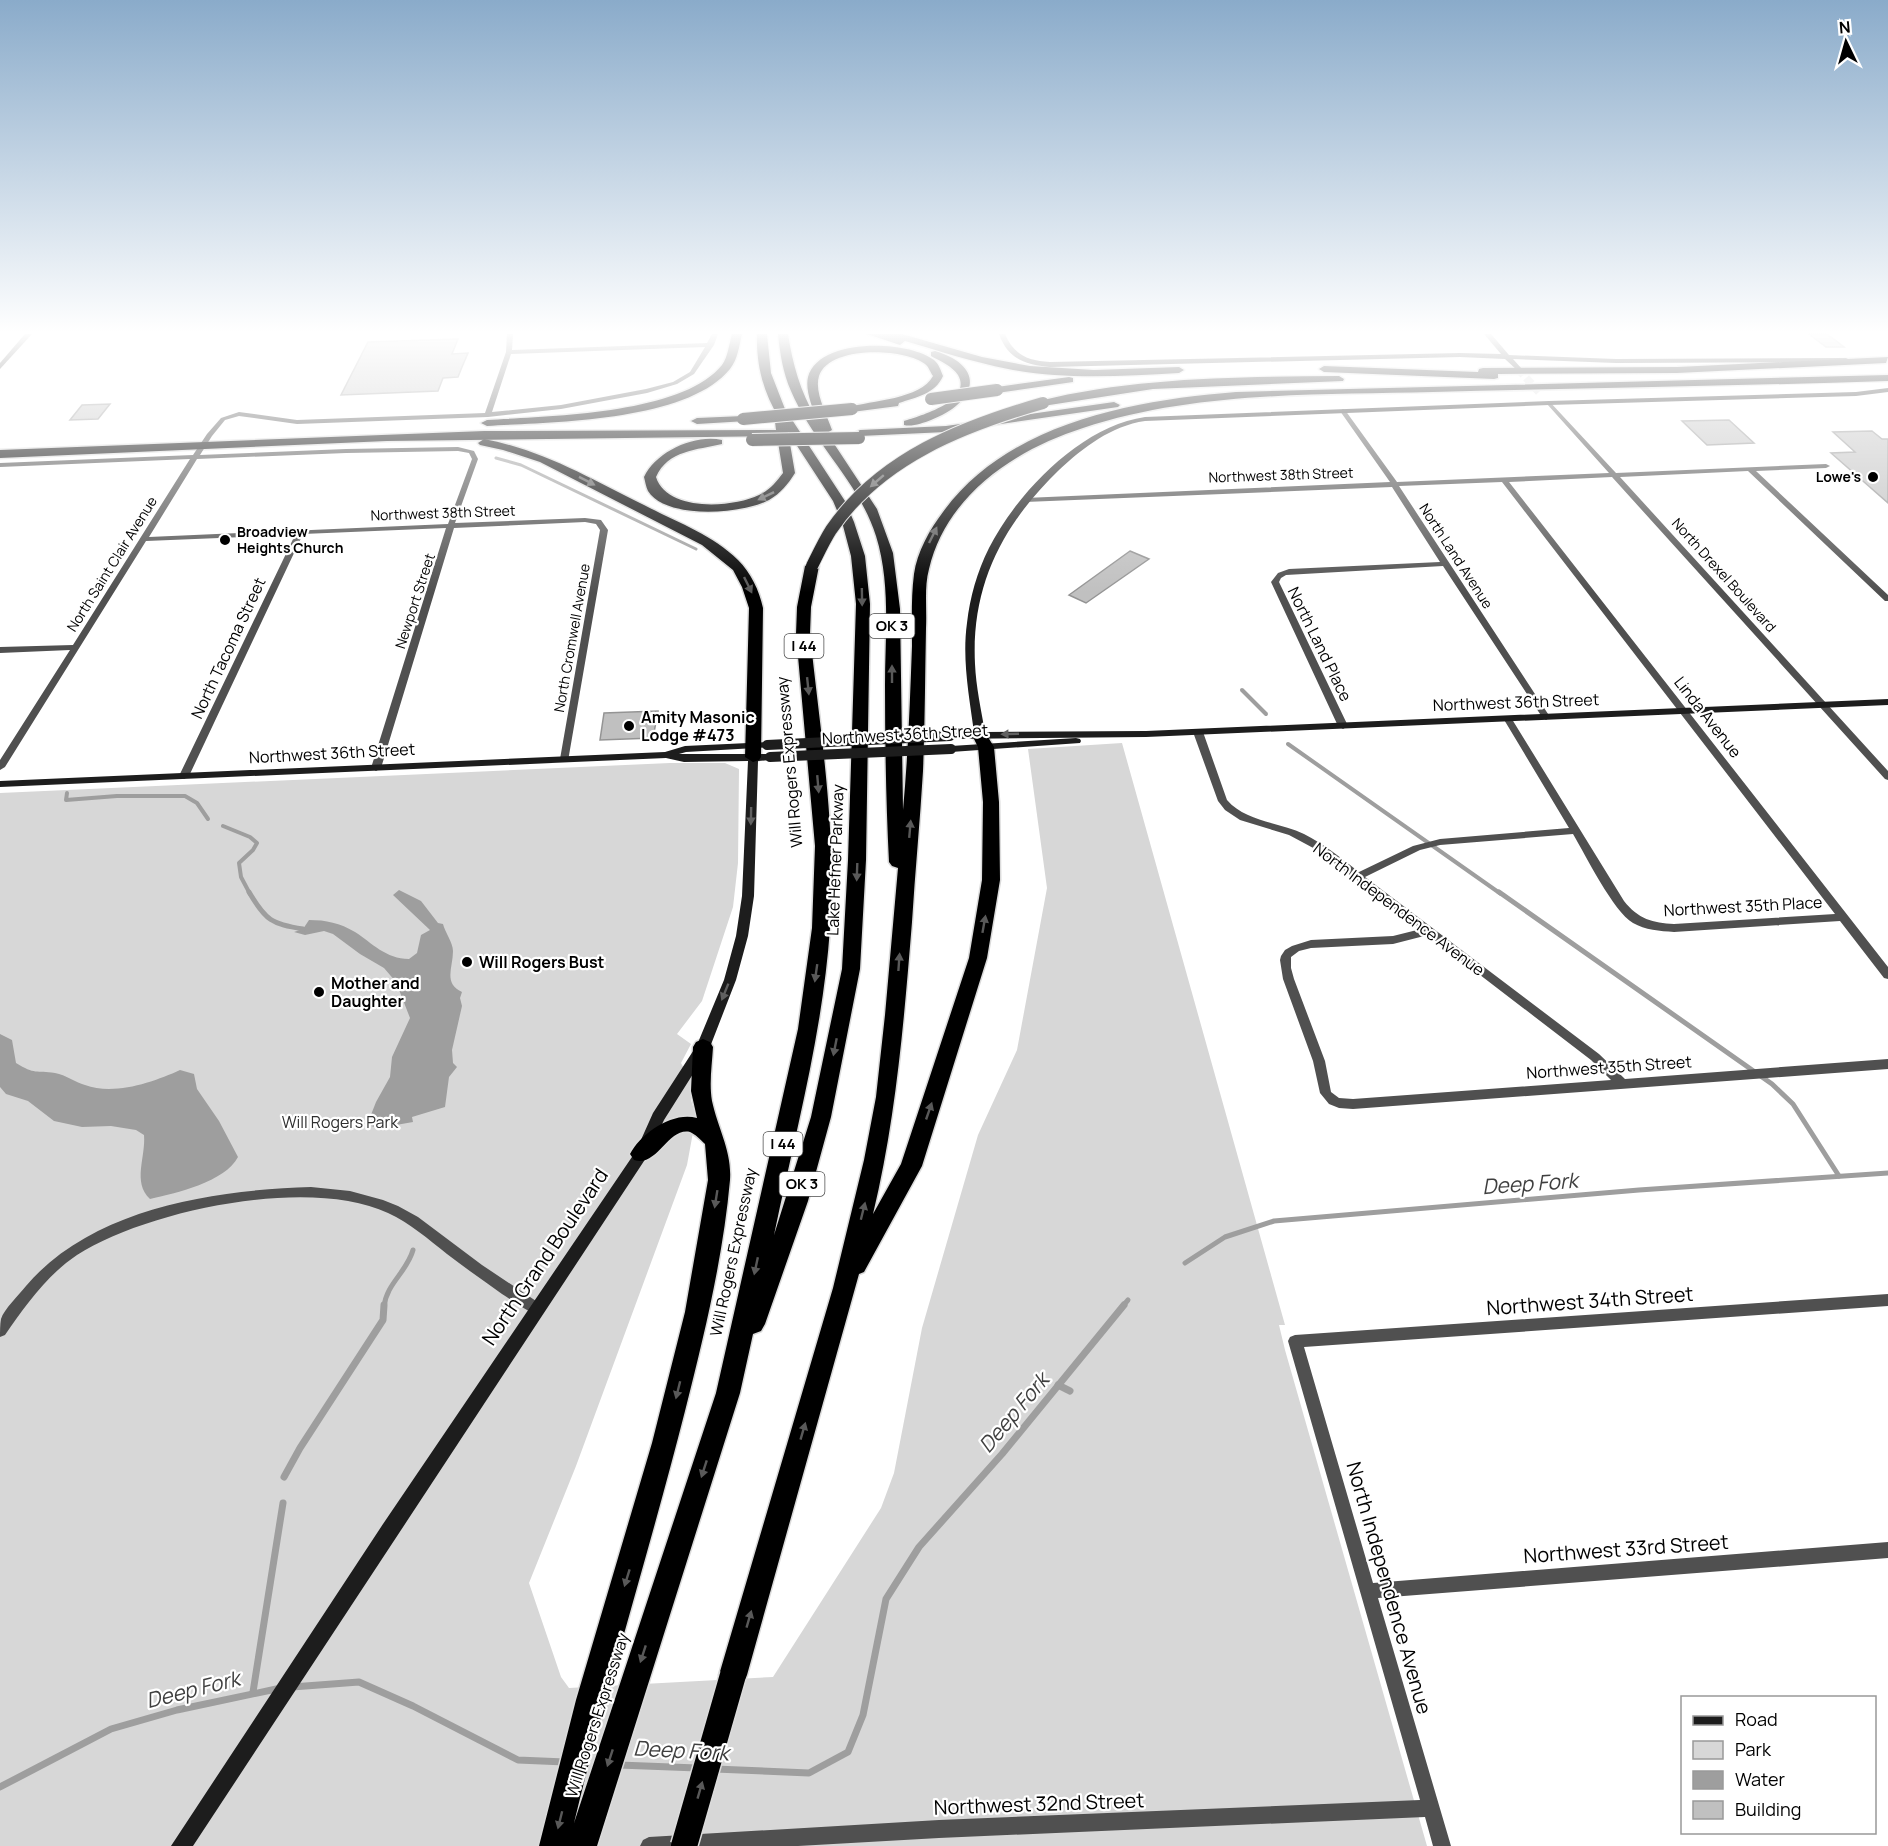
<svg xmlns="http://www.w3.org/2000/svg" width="1888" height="1846" viewBox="0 0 1888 1846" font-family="Manrope,sans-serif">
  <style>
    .green { fill: #d7d7d7 }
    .water { fill: #9e9e9e }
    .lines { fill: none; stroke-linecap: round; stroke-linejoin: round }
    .stream-far3 { stroke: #9e9e9e; stroke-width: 3 }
    .stream-far2 { stroke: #9e9e9e; stroke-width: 4 }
    .stream-far1 { stroke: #9e9e9e; stroke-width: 5 }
    .stream { stroke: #9e9e9e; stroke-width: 7 }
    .building { fill: #c0c0c0; stroke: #949494; stroke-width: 1.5 }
    .secondary-tunnel { stroke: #d9d9d9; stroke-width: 8; stroke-dasharray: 8 4; stroke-linecap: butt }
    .highway-casing { stroke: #dbdbdb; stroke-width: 3 }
    .street { fill: #505050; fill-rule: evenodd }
    .secondary { fill: #1d1d1d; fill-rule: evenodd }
    .highway { fill: #000; fill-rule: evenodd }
    .highway-bridge-far1-casing { stroke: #dbdbdb; stroke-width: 14; stroke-linecap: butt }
    .highway-bridge-casing { stroke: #dbdbdb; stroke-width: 29; stroke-linecap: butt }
    .secondary-bridge { stroke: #1d1d1d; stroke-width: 10 }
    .highway-bridge-far1 { stroke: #000; stroke-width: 12 }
    .highway-bridge { stroke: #000; stroke-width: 26 }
    .oneway { fill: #595959 }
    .oneway2 { fill: #616161 }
    .poi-dot { fill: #000; stroke: #fff; stroke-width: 2 }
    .labels { text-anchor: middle; stroke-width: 4.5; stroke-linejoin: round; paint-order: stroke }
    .far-street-label { font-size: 14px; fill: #000; stroke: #fff }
    .far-poi-label { font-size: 14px; font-weight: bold; fill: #000; stroke: #fff; text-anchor: end }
    .shield { fill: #fff; stroke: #4c4c4c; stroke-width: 1.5 }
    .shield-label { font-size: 15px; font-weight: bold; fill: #000 }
    .street-label { font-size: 16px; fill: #000; stroke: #fff }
    .poi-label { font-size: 16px; font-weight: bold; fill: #000; stroke: #fff; text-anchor: start }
    .park-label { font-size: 16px; fill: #2e2e2e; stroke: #fff }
    .near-street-label { font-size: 20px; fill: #000; stroke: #fff }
    .near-water-label { font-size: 21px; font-style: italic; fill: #3f3f3f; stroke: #fff }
  </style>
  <rect width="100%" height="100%" fill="#fff"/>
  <!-- green -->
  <polygon class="green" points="1122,743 1285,1325 1279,1325 1285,1350 1427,1846 0,1846 0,793 670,763 725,763 739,769 738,863 733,907 702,1001 677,1034 691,1044 681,1063 691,1081 691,1100 696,1116 687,1165 576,1466 529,1583 561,1677 569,1688 773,1677 881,1508 894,1473 922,1328 978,1135 1017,1050 1047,888 1028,749"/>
  <!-- water -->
  <g class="water">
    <path d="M399,890L421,901L438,923L443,924C445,932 453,943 453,951C453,968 443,983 462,992L460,998L462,1006L452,1050L453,1063L457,1067L449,1077L445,1107L412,1117L413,1122L379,1128L367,1125L376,1102L390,1077L392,1057L410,1018L396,982L384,968L360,954L333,934L324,931L305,935L294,932L303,929L309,920C326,920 340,923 355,932C372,943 386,959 409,959L417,953L421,935L430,930L393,895Z"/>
    <path d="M0,1034L12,1040L16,1063C35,1075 36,1070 55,1073C66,1075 75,1082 85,1085C114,1096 154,1082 180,1070L194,1074L197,1089L219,1121L238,1157C225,1182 176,1193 150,1199C132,1182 146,1157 144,1135L136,1130L111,1126L82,1127L54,1121L28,1101L6,1094L0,1087Z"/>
  </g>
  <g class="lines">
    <!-- stream-far3 -->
    <polyline class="stream-far3" points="496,458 521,465 696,549"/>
    <!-- stream-far2 -->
    <g class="stream-far2">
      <polyline points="1242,690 1266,714"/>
      <polyline points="1288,744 1501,894"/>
      <polyline points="67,793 66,800 117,796 185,796 197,803 208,819"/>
      <polyline points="223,826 250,837 257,843 253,850 239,863 241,877 250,894"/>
    </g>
    <!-- stream-far1 -->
    <g class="stream-far1">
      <path d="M249,892C266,921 272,924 303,929"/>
      <polyline points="1499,892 1772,1084 1793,1104 1839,1176"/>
      <polyline points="1185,1263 1225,1237 1274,1221 1639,1190 1888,1173"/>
      <path d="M384,1307C386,1284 407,1272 413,1250"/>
      <polyline points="1122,1307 1128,1300"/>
    </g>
    <!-- stream -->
    <g class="stream">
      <polyline points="1058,1385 1070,1391"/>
      <polyline points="284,1477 300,1448 383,1320 384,1305"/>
      <polyline points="292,1687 359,1682 413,1706 518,1760 565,1762"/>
      <polyline points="253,1692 283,1503"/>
      <polyline points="619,1765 697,1768"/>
      <polyline points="715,1769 809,1773 848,1752 863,1715 886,1599 919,1547 1002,1454 1124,1305"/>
      <polyline points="0,1787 111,1729 177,1710 281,1688"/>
    </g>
  </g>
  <!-- building -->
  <g class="building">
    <polygon points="1809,334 1827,334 1844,347 1826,347"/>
    <polygon points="458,339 452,354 468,353 462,367 458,377 443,378 438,391 341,395 368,342"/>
    <polygon points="110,404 98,419 70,420 82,405"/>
    <polygon points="1729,420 1754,443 1707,445 1682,421"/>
    <polygon points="1872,431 1882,439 1888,439 1888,503 1831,453 1855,452 1833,432"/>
    <polygon points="1130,551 1149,559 1086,603 1069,595"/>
    <polygon points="658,711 653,738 600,740 604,713"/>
  </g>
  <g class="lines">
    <!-- secondary-tunnel -->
    <polyline class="secondary-tunnel" points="1518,369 1539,392"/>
    <!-- highway casing -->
    <g class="highway-casing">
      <g id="highway">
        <path d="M732,334H742C739,346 738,359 730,369C687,422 551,422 487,426L481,423L487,420C547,416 682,415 722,365C728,357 729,344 732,334Z"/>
        <path d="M757,334H767L771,373L785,409L845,501L854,522L865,556L870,604L866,860L860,969L831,1117L808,1201L765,1324L761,1331L753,1334L740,1393L597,1846H539L576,1700L652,1443L685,1312L708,1180L705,1144C701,1140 695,1134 690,1132C668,1127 657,1168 634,1160L630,1154C641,1133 673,1111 697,1118L691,1091L693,1047L696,1042L703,1039L710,1042L713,1047C712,1065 709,1083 712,1101C718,1129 732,1151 730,1180C723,1258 704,1336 685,1411C650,1549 607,1685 574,1823L716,1393L798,1029L812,928L815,846L796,634L797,607L805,566L812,562L819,566L811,607L810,634C820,731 837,830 830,928C823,1032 795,1134 774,1235L811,1117L842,969L848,860L856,604L851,556L842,522L833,501L788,432L795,473C788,484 781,493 769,500C743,514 666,520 648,491C646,487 645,481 644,477C656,452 694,434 722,440V444C697,450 668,450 656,477C667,512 732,508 759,495C770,490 776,482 783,473L777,436L387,441L0,458V450L484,431L776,430L775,422L780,419C763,393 756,364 757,334Z"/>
        <path d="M778,334H788C793,365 800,391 816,418C812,406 805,390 808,377C819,337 908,340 934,360C939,364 941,371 943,376C935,394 917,397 899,403L898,406L852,412L846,409L848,407C871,401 921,399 933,376C930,372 929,367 925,364C905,348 829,345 819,376C814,392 827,415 832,430L827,433L877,509L893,553L900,609L903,810C908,756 910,701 912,646C912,623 911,597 914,574C917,552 930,529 943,512C1007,423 1134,400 1236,392L1888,375V381C1736,386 1585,388 1433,392C1316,395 1195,391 1083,428C1014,450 946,496 929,569C924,587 927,609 926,628C925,676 925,724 923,771C920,822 915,872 912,922C904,1021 896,1118 873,1214L901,1164L969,958L982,880L983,802L978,747L972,735L980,730L985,732L994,747L999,802L1000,880L987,958L922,1166L864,1272L859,1274L747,1675L743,1685L733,1689L723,1685L719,1675L833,1288L864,1160L876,1097L885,1015L898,868L892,866L889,862C886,803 885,744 885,685C885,636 891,584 876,536C859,482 813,443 791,391C783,373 780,354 778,334Z"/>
        <path d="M867,334H902L982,357L1030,366L1094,370L1179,367L1184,370L1179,373C1122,376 1064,380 1008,369C973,362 939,351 905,341L900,345Z"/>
        <path d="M935,351C988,367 976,403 931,420C923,423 912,427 904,425V421C920,416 973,401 958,375C952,366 940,361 931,356V352Z"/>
        <polygon points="1888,357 1886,363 1677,373 1498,374 1498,378 1494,379 1324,372 1319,369 1324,366 1478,372 1479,369 1483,368 1677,367"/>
        <path d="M1339,376L1344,379L1343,381L1153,389L1043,406L1037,403L1039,401C1137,377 1239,377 1339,376Z"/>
        <polygon points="1069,377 1073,378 1073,382 997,393 991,390 997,387"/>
        <polygon points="1114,402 1120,405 1118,407 946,432 860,436 854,433 860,430 946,426"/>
        <polygon points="743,416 747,417 747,421 697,424 691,421 697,418"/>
        <path d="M484,439C543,450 591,479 644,505C676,522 712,534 738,560C751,573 759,590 763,608L761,757L759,760L753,762L745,757L749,608L742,587L733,570L702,545L540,462L503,450L480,445L478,443Z"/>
      </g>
    </g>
    <!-- street -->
    <g class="street">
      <path d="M507,334H513L512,350L707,343L712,334H718L714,345L694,374L677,384L647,393L561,409L488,417L297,424L239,416L225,420L212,436L200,455L346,449L458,447L474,451L478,459L455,523L585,518L601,520L608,530L568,761L565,762L560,759L600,530L596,524L585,522L454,528L381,768L376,771L371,768L446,528L303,534L189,776L184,779L179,776L295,535L146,541L5,767L0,770V760L70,650L0,653V647L73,645L190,459L0,467V463L193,455L207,434L221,418L239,412L297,420L485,413L506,352ZM705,347L690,372L673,382L646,389L561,405L492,412L511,354ZM458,451L469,453L472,459L448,524L149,537L197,459L346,453Z"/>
      <path d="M1549,401L1616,473L1826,464L1830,466L1826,468L1756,471L1888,595V601H1885L1748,471L1620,477L1888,771V780L1885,779L1612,477L1509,482L1888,967V979L1884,978L1840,921L1674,932C1660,931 1645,930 1633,923C1613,911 1586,856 1573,834L1440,845L1420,850L1365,877L1599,1054L1625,1079L1888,1059V1069L1353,1109L1339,1108L1329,1104L1320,1093L1313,1061L1283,979L1280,960L1281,956L1285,950L1292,946L1311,940L1393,936L1421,929L1317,850L1289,835L1240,820L1225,810L1218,801L1193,732L1195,730H1201L1203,732L1227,800C1246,822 1279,822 1304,834C1324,844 1341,858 1359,872L1413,846L1440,839L1569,828L1503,718L1504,716H1510L1624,901C1638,919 1653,923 1674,924L1835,914L1502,482L1399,486L1550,717L1546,720L1542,717L1443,566L1286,575L1281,578L1279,582L1348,726L1343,729L1338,726L1271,582L1278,573L1289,569L1440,562L1392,487L1025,502L1021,500L1025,498L1390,482L1340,411L1343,409L1345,410L1397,482L1609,473L1547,404V402ZM1428,935L1591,1060L1611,1080L1353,1099L1339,1098L1331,1092L1325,1061L1294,979L1291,968V957L1299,951L1311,948L1393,944Z"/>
      <path d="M311,1187L350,1191L383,1200L398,1206L418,1217L482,1265L542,1305L544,1309L542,1313L537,1315C525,1310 513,1301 502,1294C484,1281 465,1268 447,1254C428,1239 410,1223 388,1213C310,1176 147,1210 77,1255C47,1275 25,1306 5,1335L0,1337C0,1332 0,1324 1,1319C4,1309 19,1295 26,1286C92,1208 214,1190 311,1187Z"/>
      <polygon points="1888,1294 1888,1306 1304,1347 1373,1583 1888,1542 1888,1558 1378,1598 1451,1846 1433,1846 1425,1817 939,1838 798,1846 640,1846 643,1840 649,1837 939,1820 1420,1800 1288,1341 1290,1337 1295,1335"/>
    </g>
    <!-- secondary -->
    <g class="secondary">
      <polygon points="25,334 32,334 0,369 0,363"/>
      <path d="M999,334H1005C1014,355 1028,361 1050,362L1460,353L1501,354L1484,334H1491L1509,355L1616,359L1846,358L1850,360L1846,362L1616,363L1513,359L1522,369L1518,371L1505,359L1460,357L1050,367C1025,365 1008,359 999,334Z"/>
      <path d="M1888,388V392L1856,396L1549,405L1145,421C1111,426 1084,447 1059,470C1003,524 971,585 975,664C976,687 981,709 985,732L1146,731L1888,699V705L1146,737L950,739L945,736L950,733L974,732C969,696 962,659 967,623C970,597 977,572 989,548C1017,493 1081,426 1145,417L1549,401L1856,392Z"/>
      <polygon points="1076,738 1080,739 1081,741 1080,743 951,752 946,749 951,746"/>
      <polygon points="767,742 771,743 772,745 771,747 686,752 679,754 770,754 775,757 770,760 758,761 754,896 748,936 736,980 710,1047 664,1120 646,1158 193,1846 171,1846 383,1524 636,1151 653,1113 697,1045 724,980 736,936 742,896 748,761 684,762 666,758 0,787 0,781 665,752 685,746"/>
    </g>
    <!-- highway -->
    <use href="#highway" class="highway"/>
    <!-- highway-bridge-far1 casing -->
    <g class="highway-bridge-far1-casing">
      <g id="highway-bridge-far1">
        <polyline points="931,399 997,390"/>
        <polyline points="743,419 852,409"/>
        <polyline points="752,440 859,438"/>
        <path d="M812,566C818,554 824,541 831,530C880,458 963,426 1043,403"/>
      </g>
    </g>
    <!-- highway-bridge casing -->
    <g class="highway-bridge-casing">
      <polyline id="highway-bridge" points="684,1846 733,1675"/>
    </g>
    <!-- secondary-bridge -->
    <g class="secondary-bridge">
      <polyline points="767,745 950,736"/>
      <polyline points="770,757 951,749"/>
    </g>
    <!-- highway-bridge-far1 -->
    <use href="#highway-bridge-far1" class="highway-bridge-far1"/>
    <!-- highway-bridge -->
    <use href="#highway-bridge" class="highway-bridge"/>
  </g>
  <!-- one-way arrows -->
  <defs><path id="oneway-solid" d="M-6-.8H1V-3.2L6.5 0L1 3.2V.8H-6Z" transform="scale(1.5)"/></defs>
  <g class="oneway">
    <use href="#oneway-solid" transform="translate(587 481) rotate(27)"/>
    <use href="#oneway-solid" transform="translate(877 481) rotate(139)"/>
    <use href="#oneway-solid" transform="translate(766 496) rotate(154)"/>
    <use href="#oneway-solid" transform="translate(933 535) rotate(-64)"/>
    <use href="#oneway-solid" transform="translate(748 585) rotate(64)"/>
    <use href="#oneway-solid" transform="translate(862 597) rotate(89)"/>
    <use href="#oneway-solid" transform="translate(892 674) rotate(-90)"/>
    <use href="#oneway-solid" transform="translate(808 686) rotate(84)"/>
    <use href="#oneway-solid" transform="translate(818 784) rotate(85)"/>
    <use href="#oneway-solid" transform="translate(910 829) rotate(-85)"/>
    <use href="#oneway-solid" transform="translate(857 872) rotate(92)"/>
    <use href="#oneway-solid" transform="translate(984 924) rotate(-80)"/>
    <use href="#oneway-solid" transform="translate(899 962) rotate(-86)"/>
    <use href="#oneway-solid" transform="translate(816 973) rotate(98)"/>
    <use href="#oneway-solid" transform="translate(835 1047) rotate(101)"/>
    <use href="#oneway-solid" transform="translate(929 1111) rotate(-71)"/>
    <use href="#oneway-solid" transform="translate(716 1199) rotate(99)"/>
    <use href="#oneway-solid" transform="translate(863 1211) rotate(-76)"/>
    <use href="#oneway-solid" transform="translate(756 1266) rotate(102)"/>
    <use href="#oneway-solid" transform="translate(678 1390) rotate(104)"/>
    <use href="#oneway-solid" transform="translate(803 1431) rotate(-74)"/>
    <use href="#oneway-solid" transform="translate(704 1469) rotate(108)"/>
    <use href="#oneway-solid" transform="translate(627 1578) rotate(107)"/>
    <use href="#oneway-solid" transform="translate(749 1619) rotate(-74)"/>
    <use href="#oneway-solid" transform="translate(643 1654) rotate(108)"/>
    <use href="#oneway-solid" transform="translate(610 1758) rotate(108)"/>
    <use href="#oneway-solid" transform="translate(700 1790) rotate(-74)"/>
    <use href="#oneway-solid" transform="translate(560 1820) rotate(104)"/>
  </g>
  <g class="oneway2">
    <use href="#oneway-solid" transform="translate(1010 734) rotate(178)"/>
    <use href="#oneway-solid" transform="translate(751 816) rotate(91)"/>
    <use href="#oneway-solid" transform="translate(725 992) rotate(112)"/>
  </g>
  <!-- sky -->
  <linearGradient id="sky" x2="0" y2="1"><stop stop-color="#8aabca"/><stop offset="0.56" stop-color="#fff"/><stop offset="1" stop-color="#fff" stop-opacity="0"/></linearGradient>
  <rect width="1888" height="593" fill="url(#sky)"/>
  <!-- markers -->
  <g class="poi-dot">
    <circle cx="1873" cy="477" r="6"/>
    <circle cx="225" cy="540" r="6"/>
    <circle cx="629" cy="726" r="6"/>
    <circle cx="467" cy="962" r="6"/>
    <circle cx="319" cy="992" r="6"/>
  </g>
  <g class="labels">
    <!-- far-street labels -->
    <g class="far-street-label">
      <text transform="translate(1281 475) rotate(-2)" y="5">Northwest 38th Street</text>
      <text transform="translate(443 513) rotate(-2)" y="5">Northwest 38th Street</text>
      <text transform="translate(1456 556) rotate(57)" y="5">North Land Avenue</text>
      <text transform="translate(112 564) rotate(-58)" y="5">North Saint Clair Avenue</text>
      <text transform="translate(1724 575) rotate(48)" y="5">North Drexel Boulevard</text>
      <text transform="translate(415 601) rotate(-72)" y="5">Newport Street</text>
      <text transform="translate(572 638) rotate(-80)" y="5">North Cromwell Avenue</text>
    </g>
    <!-- far-poi labels -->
    <g class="far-poi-label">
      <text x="1861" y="482">Lowe's</text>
      <text x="237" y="537" text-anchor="start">Broadview<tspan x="237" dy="16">Heights Church</tspan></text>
    </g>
    <!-- shield labels -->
    <g class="shield">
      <rect x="869.5" y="614" width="45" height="24" rx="4.5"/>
      <rect x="784.5" y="634" width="39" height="24" rx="4.5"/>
      <rect x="763.5" y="1132" width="39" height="24" rx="4.5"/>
      <rect x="779.5" y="1172" width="45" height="24" rx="4.5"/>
    </g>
    <g class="shield-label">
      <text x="892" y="631">OK 3</text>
      <text x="804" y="651">I 44</text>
      <text x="783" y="1149">I 44</text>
      <text x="802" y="1189">OK 3</text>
    </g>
    <!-- street labels -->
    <g class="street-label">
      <text transform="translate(1320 644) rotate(64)" y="6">North Land Place</text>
      <text transform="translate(228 648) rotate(-65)" y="6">North Tacoma Street</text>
      <text transform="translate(1516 702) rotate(-2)" y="6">Northwest 36th Street</text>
      <text transform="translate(1708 717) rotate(52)" y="6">Linda Avenue</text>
      <text transform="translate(905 734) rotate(-3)" y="6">Northwest 36th Street</text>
      <text transform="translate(332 753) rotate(-3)" y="6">Northwest 36th Street</text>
      <text transform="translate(789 762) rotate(-95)" y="6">Will Rogers Expressway</text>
      <text transform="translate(835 860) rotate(-88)" y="6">Lake Hefner Parkway</text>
      <text transform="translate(1743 906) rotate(-3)" y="6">Northwest 35th Place</text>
      <text transform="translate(1399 909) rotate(37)" y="6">North Independence Avenue</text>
      <text transform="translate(1609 1067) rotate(-4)" y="6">Northwest 35th Street</text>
      <text transform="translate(733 1252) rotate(-78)" y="6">Will Rogers Expressway</text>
      <text transform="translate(597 1715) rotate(-72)" y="6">Will Rogers Expressway</text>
    </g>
    <!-- poi labels -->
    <g class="poi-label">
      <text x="641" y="723">Amity Masonic<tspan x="641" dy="18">Lodge #473</tspan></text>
      <text x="479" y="968">Will Rogers Bust</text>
      <text x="331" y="989">Mother and<tspan x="331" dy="18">Daughter</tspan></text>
    </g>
    <!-- park labels -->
    <g class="park-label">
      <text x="340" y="1128">Will Rogers Park</text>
    </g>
    <!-- near-street labels -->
    <g class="near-street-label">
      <text transform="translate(545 1257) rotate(-56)" y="7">North Grand Boulevard</text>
      <text transform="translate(1590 1301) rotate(-4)" y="7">Northwest 34th Street</text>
      <text transform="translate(1626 1549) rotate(-4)" y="7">Northwest 33rd Street</text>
      <text transform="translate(1389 1588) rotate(74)" y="7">North Independence Avenue</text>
      <text transform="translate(1039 1804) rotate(-2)" y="7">Northwest 32nd Street</text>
    </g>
    <!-- near-water labels -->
    <g class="near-water-label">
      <text transform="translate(1530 1184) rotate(-4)" y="7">Deep Fork</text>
      <text transform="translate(1014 1413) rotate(-50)" y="7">Deep Fork</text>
      <text transform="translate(193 1690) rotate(-14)" y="7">Deep Fork</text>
      <text transform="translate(681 1751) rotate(3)" y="7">Deep Fork</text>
    </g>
  </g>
  <!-- legend -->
  <rect x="1681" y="1696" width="195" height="138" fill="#ffffff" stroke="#999999" stroke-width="1.5"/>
  <rect x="1693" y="1716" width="30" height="9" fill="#1d1d1d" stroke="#999999" stroke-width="1.5"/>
  <text x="1735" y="1726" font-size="18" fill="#000000">Road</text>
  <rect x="1693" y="1741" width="30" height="18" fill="#d7d7d7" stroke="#999999" stroke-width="1.5"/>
  <text x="1735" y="1756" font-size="18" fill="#000000">Park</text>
  <rect x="1693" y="1771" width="30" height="18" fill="#9e9e9e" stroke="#999999" stroke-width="1.5"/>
  <text x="1735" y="1786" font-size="18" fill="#000000">Water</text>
  <rect x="1693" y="1801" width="30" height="18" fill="#c0c0c0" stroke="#999999" stroke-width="1.5"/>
  <text x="1735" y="1816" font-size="18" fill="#000000">Building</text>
  <!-- north arrow -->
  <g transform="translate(1846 42) rotate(355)" stroke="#ffffff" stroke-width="4.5" paint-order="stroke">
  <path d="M0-4.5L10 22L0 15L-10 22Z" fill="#000000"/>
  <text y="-9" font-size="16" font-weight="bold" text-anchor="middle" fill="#000000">N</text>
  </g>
</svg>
